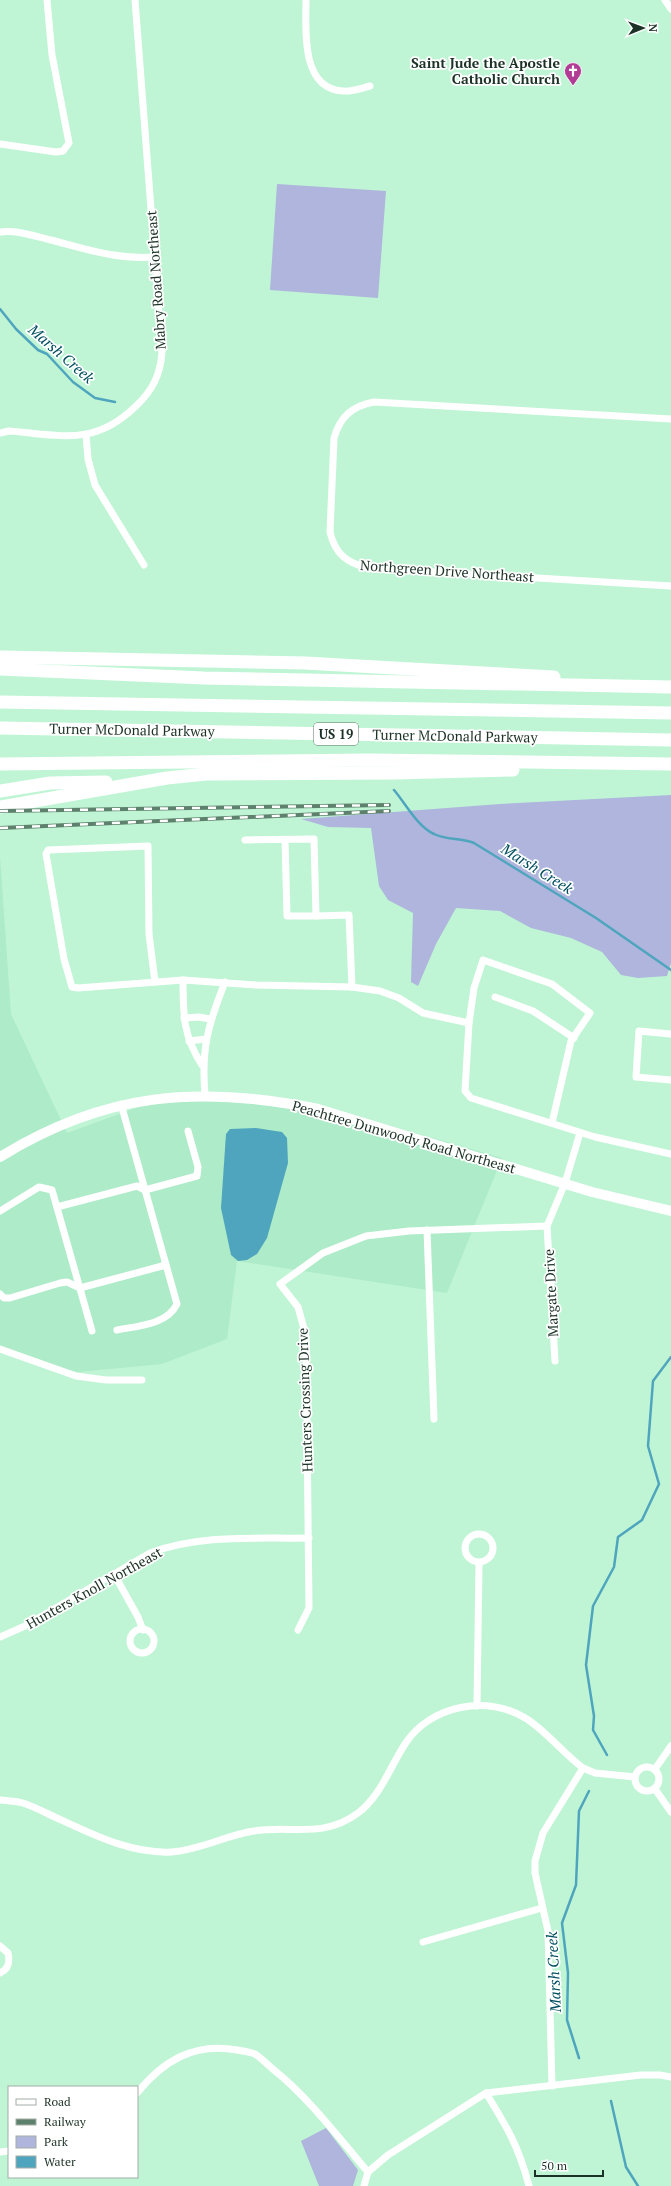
<svg xmlns="http://www.w3.org/2000/svg" width="671" height="2186" viewBox="0 0 671 2186" font-family="'PT Serif',serif">
  <style>
    .built { fill: #aeebc8 }
    .green { fill: #afb5dd }
    .water { fill: #4ea5bd }
    .lines { fill: none; stroke-linecap: round; stroke-linejoin: round }
    .stream { stroke: #4ea5bd; stroke-width: 2.5 }
    .street { stroke: #fff; stroke-width: 7 }
    .secondary { stroke: #fff; stroke-width: 10 }
    .highway { stroke: #fff; stroke-width: 13 }
    .rail-casing { stroke: #5e816d; stroke-width: 4 }
    .rail { stroke: #fff; stroke-width: 2.5; stroke-dasharray: 8; stroke-linecap: butt }
    .labels { text-anchor: middle; stroke-width: 3.5; stroke-linejoin: round; paint-order: stroke }
    .shield { fill: #fff; stroke: #607067; stroke-width: 1 }
    .shield-label { font-size: 13px; font-weight: bold; fill: #1c3226 }
    .poi-label { font-size: 14px; font-weight: bold; fill: #1c3226; stroke: #fff; text-anchor: end }
    .street-label { font-size: 14px; fill: #1c3226; stroke: #fff }
    .water-label { font-size: 15px; font-style: italic; fill: #004f61; stroke: #fff }
  </style>
  <rect width="100%" height="100%" fill="#bff5d5"/>
  <!-- built -->
  <polygon class="built" points="0,856 11,1014 67,1133 166,1097 258,1099 354,1115 502,1158 447,1293 237,1261 227,1339 162,1364 78,1372 0,1353"/>
  <!-- green -->
  <g class="green">
    <polygon points="277,184 386,191 378,298 270,290"/>
    <polygon points="671,795 671,963 667,976 638,978 621,975 602,952 571,938 531,928 500,911 456,908 436,944 418,986 411,982 413,913 388,900 379,886 371,828 328,827 301,819 500,804"/>
    <polygon points="326,2128 358,2170 353,2186 319,2186 301,2141"/>
  </g>
  <!-- water -->
  <polygon class="water" points="256,1128 282,1132 287,1138 288,1163 267,1238 257,1254 247,1260 238,1261 231,1255 221,1208 226,1134 230,1129"/>
  <g class="lines">
    <!-- stream -->
    <g class="stream">
      <polyline points="0,309 16,329 38,350 47,354 73,382 95,398 115,402"/>
      <path d="M394,790C406,804 417,826 434,834C446,840 461,838 474,843L596,918L671,970"/>
      <polyline points="607,1755 593,1730 594,1716 586,1665 593,1606 614,1567 618,1537 642,1520 659,1484 648,1446 653,1381 671,1357"/>
      <polyline points="579,2058 567,2020 568,1973 562,1923 576,1885 579,1811 589,1791"/>
      <polyline points="611,2101 626,2167 638,2186"/>
    </g>
    <!-- street -->
    <g class="street">
      <path d="M306,0C306,28 300,89 343,91C351,92 362,88 370,86"/>
      <polyline points="665,0 671,9"/>
      <polyline points="0,144 56,152 63,151 69,143 52,55 47,0"/>
      <path d="M0,232C18,230 34,236 51,240C86,249 118,260 154,257"/>
      <path d="M671,419L374,402C352,406 340,417 334,438L330,532C335,554 347,563 368,568L671,586"/>
      <path d="M0,433L9,431C61,435 94,447 136,406C152,391 160,376 162,353L135,0"/>
      <polyline points="86,435 88,459 95,485 144,565"/>
      <polyline points="245,840 314,839 316,916 349,915 352,987"/>
      <polyline points="285,840 287,916 316,916"/>
      <path d="M183,980C183,1014 183,1036 202,1065"/>
      <polyline points="155,982 149,934 148,846 48,850 46,854 64,959 72,987 78,988 183,980 256,985 352,987 380,991 399,998 423,1013 469,1023"/>
      <polyline points="495,997 533,1011 574,1038"/>
      <polyline points="184,1018 199,1017 210,1019"/>
      <polyline points="671,1034 639,1031 636,1077 671,1080"/>
      <polyline points="189,1041 206,1039"/>
      <path d="M205,1095C201,1049 208,1025 225,982"/>
      <polyline points="552,1123 571,1041 590,1013 552,984 483,960 474,988 469,1023 465,1091 471,1098 595,1137 671,1154"/>
      <polyline points="57,1207 137,1186 145,1190 197,1176 198,1167 188,1131"/>
      <polyline points="0,1211 39,1187 52,1190 92,1331"/>
      <polyline points="427,1230 434,1419"/>
      <polyline points="0,1294 4,1298 10,1298 60,1283 67,1282 80,1288 166,1265"/>
      <path d="M117,1330C137,1326 167,1325 177,1304L121,1104"/>
      <polyline points="0,1349 76,1376 106,1380 142,1380"/>
      <polyline points="555,1361 547,1226 565,1183 580,1133"/>
      <circle cx="479" cy="1548" r="14"/>
      <polyline points="114,1574 138,1617 143,1630"/>
      <circle cx="142" cy="1641" r="12"/>
      <polyline points="298,1630 309,1608 306,1336 298,1307 280,1284 323,1253 366,1236 409,1231 547,1226"/>
      <path d="M0,1637L25,1626L150,1553C201,1534 255,1539 309,1538"/>
      <polyline points="477,1706 479,1563"/>
      <circle cx="647" cy="1779" r="12"/>
      <polyline points="655,1769 671,1746"/>
      <polyline points="655,1789 671,1812"/>
      <path d="M0,1800C8,1801 16,1801 23,1803C35,1807 46,1813 57,1818C94,1835 131,1854 172,1852C201,1850 226,1835 254,1831C292,1825 323,1839 358,1813C380,1797 390,1767 405,1744C430,1705 488,1694 527,1719C548,1733 563,1753 583,1768L595,1773L635,1777"/>
      <polyline points="423,1942 542,1908"/>
      <path d="M0,1946L8,1953C10,1962 9,1969 0,1973"/>
      <polyline points="552,2086 548,1931 535,1873 535,1861 543,1833 583,1768"/>
      <path d="M137,2093C163,2061 194,2042 237,2050C242,2051 250,2052 255,2054C261,2058 268,2065 274,2070C310,2099 338,2137 368,2172"/>
      <path d="M486,2093C507,2127 519,2147 529,2186"/>
      <polyline points="0,2152 9,2151"/>
      <polyline points="364,2186 368,2172 388,2155 486,2093 641,2075 660,2075 671,2077"/>
    </g>
    <!-- secondary -->
    <path class="secondary" d="M0,1157C105,1092 199,1085 318,1109L592,1192L671,1211"/>
    <!-- highway -->
    <g class="highway">
      <polyline points="0,657 305,663 554,677"/>
      <polyline points="0,669 204,678 671,687"/>
      <polyline points="0,702 671,713"/>
      <polyline points="0,728 671,740"/>
      <polyline points="0,764 370,760 671,764"/>
      <polyline points="0,791 50,783 106,782"/>
      <polyline points="0,807 167,778 206,774 395,773 513,770"/>
    </g>
    <!-- rail casing -->
    <g class="rail-casing">
      <g id="rail">
        <polyline points="0,811 389,805"/>
        <polyline points="0,828 389,811"/>
      </g>
    </g>
    <!-- rail -->
    <use href="#rail" class="rail"/>
  </g>
  <!-- icons -->
  <defs>
    <g id="church-pin" transform="scale(0.9)"><path d="M0 17L-7.5 6A9.5 9.5 0 1 1 7.5 6Z" fill="#b13c95" stroke="#fff"/><path d="M-1.2-6h2.4v3.5h3.3v2.4h-3.3V6h-2.4V-.1h-3.3v-2.4h3.3Z" fill="#fff"/></g>
  </defs>
  <g fill-rule="evenodd">
    <use href="#church-pin" x="573" y="71"/>
  </g>
  <g class="labels">
    <!-- shield labels -->
    <rect class="shield" x="314" y="723" width="44" height="22" rx="3"/>
    <g class="shield-label">
      <text x="336" y="739">US 19</text>
    </g>
    <!-- poi labels -->
    <g class="poi-label">
      <text x="560" y="68">Saint Jude the Apostle<tspan x="560" dy="16">Catholic Church</tspan></text>
    </g>
    <!-- street labels -->
    <g class="street-label">
      <text transform="translate(156 280) rotate(-94)" y="5">Mabry Road Northeast</text>
      <text transform="translate(447 571) rotate(4)" y="5">Northgreen Drive Northeast</text>
      <text transform="translate(132 730) rotate(1)" y="5">Turner McDonald Parkway</text>
      <text transform="translate(455 736) rotate(1)" y="5">Turner McDonald Parkway</text>
      <text transform="translate(404 1137) rotate(16)" y="5">Peachtree Dunwoody Road Northeast</text>
      <text transform="translate(551 1293) rotate(-93)" y="5">Margate Drive</text>
      <text transform="translate(305 1400) rotate(-92)" y="5">Hunters Crossing Drive</text>
      <text transform="translate(94 1588) rotate(-29)" y="5">Hunters Knoll Northeast</text>
    </g>
    <!-- water labels -->
    <g class="water-label">
      <text transform="translate(61 354) rotate(41)" y="5">Marsh Creek</text>
      <text transform="translate(537 869) rotate(32)" y="5">Marsh Creek</text>
      <text transform="translate(554 1972) rotate(-93)" y="5">Marsh Creek</text>
    </g>
  </g>
  <!-- legend -->
  <rect x="8" y="2086" width="130" height="92" fill="#ffffff" stroke="#a4ada8"/>
  <rect x="16" y="2099" width="20" height="6" fill="#ffffff" stroke="#a4ada8"/>
  <text x="44" y="2106" font-size="12" fill="#1c3226">Road</text>
  <rect x="16" y="2119" width="20" height="6" fill="#5e816d" stroke="#a4ada8"/>
  <text x="44" y="2126" font-size="12" fill="#1c3226">Railway</text>
  <rect x="16" y="2136" width="20" height="12" fill="#afb5dd" stroke="#a4ada8"/>
  <text x="44" y="2146" font-size="12" fill="#1c3226">Park</text>
  <rect x="16" y="2156" width="20" height="12" fill="#4ea5bd" stroke="#a4ada8"/>
  <text x="44" y="2166" font-size="12" fill="#1c3226">Water</text>
  <!-- north arrow -->
  <g transform="translate(643 28) rotate(89)" stroke="#ffffff" stroke-width="3" paint-order="stroke">
  <path d="M0-3L7 15L0 10L-7 15Z" fill="#1c3226"/>
  <text y="-6" font-size="11" font-weight="bold" text-anchor="middle" fill="#1c3226">N</text>
  </g>
  <!-- scale -->
  <path d="M535 2170v6h68v-6" fill="none" stroke="#1c3226" stroke-width="2"/>
  <text x="541" y="2170" font-size="12" fill="#1c3226" stroke="#ffffff" stroke-width="3" paint-order="stroke">50 m</text>
</svg>
